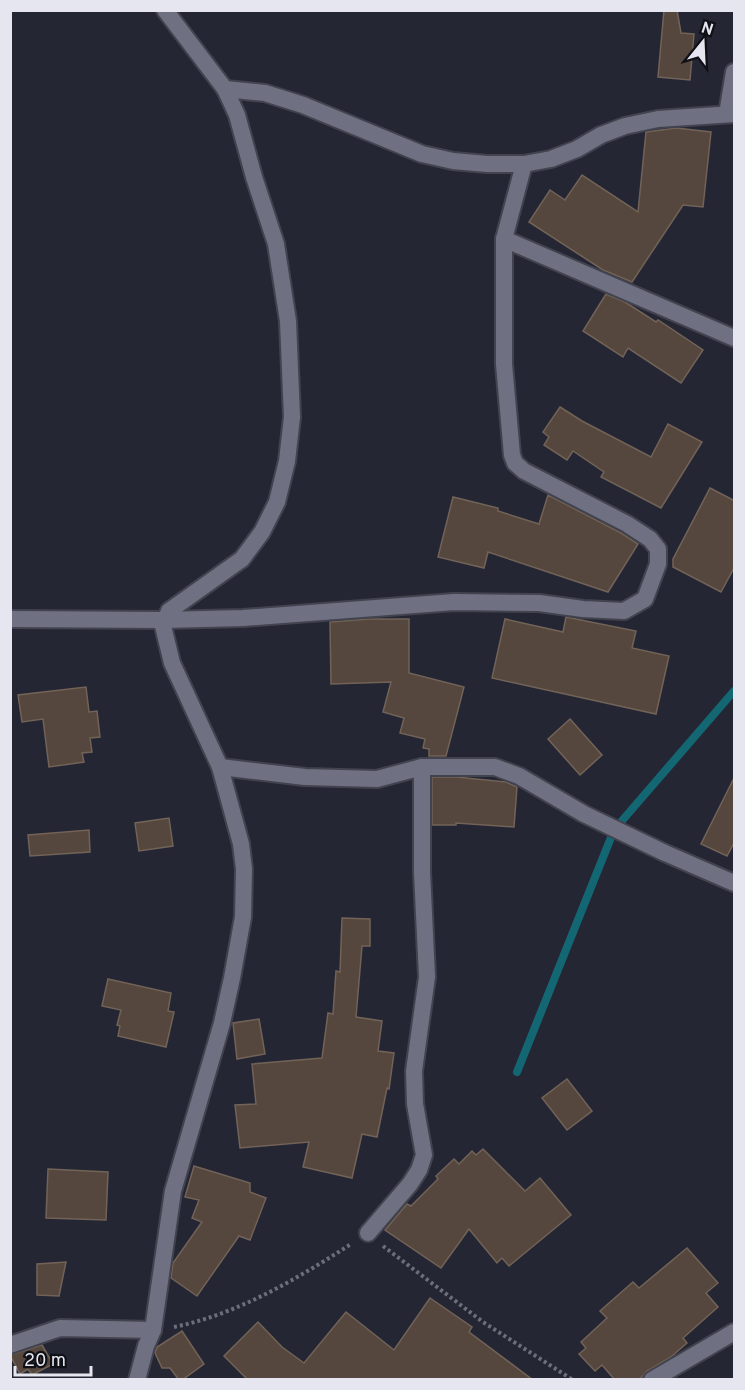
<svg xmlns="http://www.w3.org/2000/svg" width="745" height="1390" viewBox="0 0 745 1390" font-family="Overpass,sans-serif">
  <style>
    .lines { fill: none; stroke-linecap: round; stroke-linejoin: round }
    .stream { stroke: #136772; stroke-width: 8 }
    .building { fill: #55473d; stroke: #726358; stroke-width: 1.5 }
    .minor-casing { stroke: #42434f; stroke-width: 20 }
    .path { stroke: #6d6e7b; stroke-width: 4; stroke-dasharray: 3 3; stroke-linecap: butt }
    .minor { stroke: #6f7182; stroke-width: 16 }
  </style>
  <rect width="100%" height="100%" fill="#252634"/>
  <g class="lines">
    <!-- stream -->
    <polyline class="stream" points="517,1072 614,830 734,691"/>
  </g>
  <!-- building -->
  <g class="building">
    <polygon points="664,10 677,10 681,33 694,34 690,80 658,77"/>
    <polygon points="676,128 711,132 703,207 683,205 632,282 603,270 529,222 550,190 565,200 582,175 638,212 646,132"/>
    <polygon points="606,294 625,302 656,322 658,320 703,350 681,383 628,348 623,357 583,331"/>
    <polygon points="560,407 582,421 651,457 668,424 702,442 661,508 601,477 604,472 573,451 567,460 544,445 549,437 543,432"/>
    <polygon points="710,488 735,501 735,566 721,592 673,567 673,559"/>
    <polygon points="548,495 621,533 638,544 608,592 488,552 484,568 438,557 453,497 498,508 498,511 539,524"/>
    <polygon points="566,617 636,631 632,648 669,656 656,714 492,678 505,619 563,632"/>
    <polygon points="369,619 409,619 409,673 464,687 446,756 429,756 429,749 423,748 425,739 400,733 404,718 383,712 391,682 331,684 330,622"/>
    <polygon points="86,687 89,712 97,711 100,737 90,738 92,752 82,753 84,762 49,767 43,719 22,722 18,695"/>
    <polygon points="570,719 602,755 580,775 548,739"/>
    <polygon points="735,776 735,841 727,856 701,844"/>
    <polygon points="432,777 456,777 506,782 517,787 514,827 456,823 456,825 432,825"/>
    <polygon points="169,818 173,846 139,851 135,823"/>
    <polygon points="89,830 90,852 30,856 28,835"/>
    <polygon points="342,918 370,919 370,946 362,946 356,1017 382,1021 378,1051 394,1053 389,1089 387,1088 377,1137 362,1134 352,1178 303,1167 309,1142 240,1148 235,1105 256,1104 252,1064 322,1058 328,1013 333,1014 336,971 340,972"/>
    <polygon points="108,979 171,993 168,1011 174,1012 166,1047 118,1036 120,1026 117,1025 121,1010 102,1006"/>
    <polygon points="259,1019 265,1054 237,1059 233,1023"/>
    <polygon points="567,1079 592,1111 567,1130 542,1098"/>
    <polygon points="483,1149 525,1191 540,1178 571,1215 509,1266 502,1258 497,1263 469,1229 441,1268 385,1230 407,1204 411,1206 438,1179 436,1176 454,1159 459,1164 472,1151 476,1155"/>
    <polygon points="194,1166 250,1183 250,1192 266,1198 250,1240 239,1236 197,1296 171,1278 173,1263 202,1222 192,1218 199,1200 185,1197"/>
    <polygon points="48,1169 108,1172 106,1220 46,1218"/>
    <polygon points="687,1248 718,1283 706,1293 718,1307 683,1338 687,1343 671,1357 647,1371 639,1380 615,1380 602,1365 595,1371 579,1354 586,1348 581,1342 607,1318 600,1311 633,1282 639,1288"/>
    <polygon points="66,1262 59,1296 37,1295 37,1264"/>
    <polygon points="430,1298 472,1327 469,1332 533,1380 248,1380 224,1356 258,1322 282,1347 304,1363 346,1312 394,1350"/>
    <polygon points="182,1331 204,1364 182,1380 179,1380 170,1368 162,1368 155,1353 157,1347"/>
    <polygon points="42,1345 53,1364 32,1375 28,1369 20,1374 10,1355"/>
  </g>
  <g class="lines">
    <!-- minor casing -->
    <g class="minor-casing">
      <g id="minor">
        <polyline points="225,89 265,93 303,105 422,154 453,161 487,164 524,164 551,159 577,149 601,135 625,126 658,119 734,114"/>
        <polyline points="727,114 734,72"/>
        <polyline points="504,239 734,338"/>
        <polyline points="10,619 164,620 243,618 454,602 539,603 583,609 624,611 645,599 658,564 658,549 650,539 627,524 524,471 515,463 512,455 504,364 504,239 524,164"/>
        <polyline points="220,767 305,777 377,779 422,767 495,767 519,776 584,814 665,853 734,883"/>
        <polyline points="368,1233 410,1184 419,1170 424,1155 415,1104 414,1071 427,977 422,872 422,767"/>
        <polyline points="10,1345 60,1328 153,1330"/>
        <polyline points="137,1380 146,1346 153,1330 173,1191 222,1023 232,978 243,917 244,869 241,844 220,767 172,663 163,626 169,611 242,559 262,532 277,502 287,461 292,417 288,321 276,244 254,177 237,115 225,89 165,10"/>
        <polyline points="652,1380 734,1332"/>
      </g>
    </g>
    <!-- path -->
    <g class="path">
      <polyline points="383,1246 483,1322 573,1380"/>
      <path d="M174,1327C238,1314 297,1279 351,1244"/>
    </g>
    <!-- minor -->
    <use href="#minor" class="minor"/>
  </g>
  <!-- border -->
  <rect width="745" height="1390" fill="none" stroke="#e5e6f0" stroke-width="24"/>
  <!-- north arrow -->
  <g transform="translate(703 42) rotate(18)" stroke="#0f1016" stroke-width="4.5" paint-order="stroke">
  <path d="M0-4.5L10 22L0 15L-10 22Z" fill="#e5e6f0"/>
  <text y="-9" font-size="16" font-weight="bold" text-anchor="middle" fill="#e5e6f0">N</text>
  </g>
  <!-- scale -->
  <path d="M15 1366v9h76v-9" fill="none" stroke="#e5e6f0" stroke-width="3"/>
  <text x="24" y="1366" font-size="18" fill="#e5e6f0" stroke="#0f1016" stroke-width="4.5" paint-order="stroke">20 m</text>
</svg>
